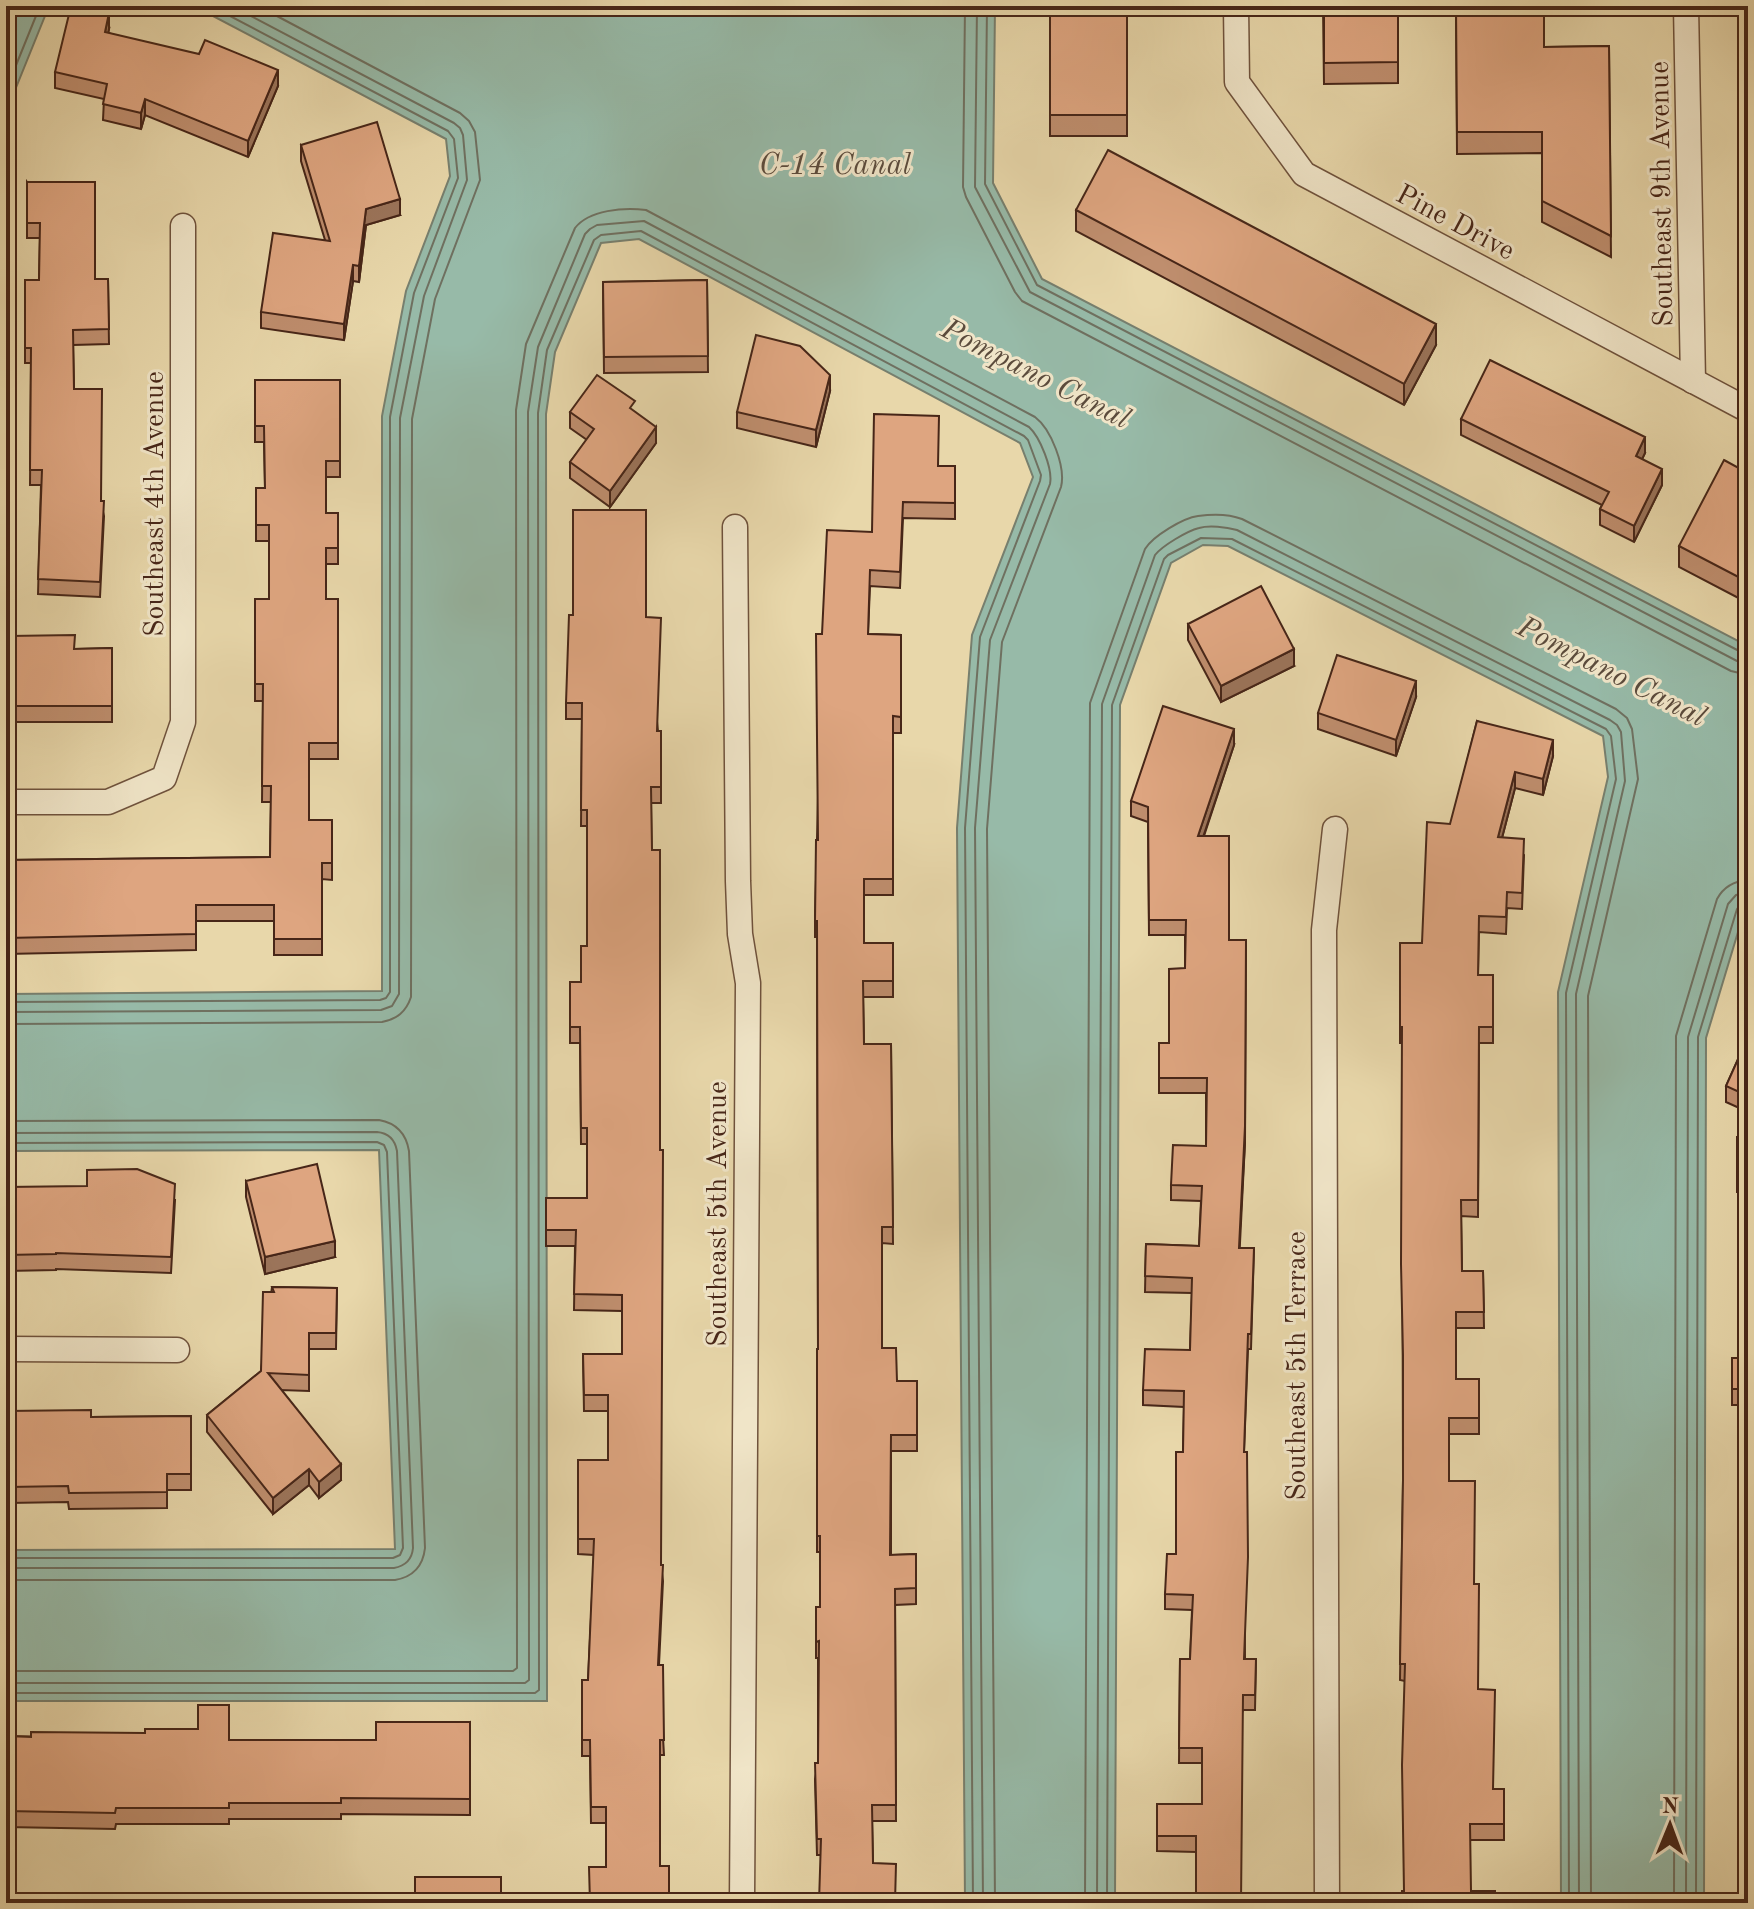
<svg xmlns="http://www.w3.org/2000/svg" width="1754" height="1909" viewBox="0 0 1754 1909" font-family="'Old Standard TT',serif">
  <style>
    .water { fill: #97baa8; stroke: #777f6e; stroke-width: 2 }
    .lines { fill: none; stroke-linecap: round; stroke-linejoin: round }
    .shore { stroke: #6f7060; stroke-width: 2 }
    .street-casing { stroke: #6f523c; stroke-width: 27 }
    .street { stroke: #f0e5c8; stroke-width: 24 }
    .wall { fill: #bf8e6e; stroke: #472618; stroke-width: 2 }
    .shaded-wall { fill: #9b745a; stroke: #472618; stroke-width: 2 }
    .building { fill: #dea580; stroke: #472618; stroke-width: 2 }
    .labels { text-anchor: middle; stroke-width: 6; stroke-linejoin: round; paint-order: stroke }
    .street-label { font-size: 28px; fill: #472618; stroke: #f0e5c8 }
    .water-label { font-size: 30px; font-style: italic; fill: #5b4b3c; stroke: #f0e5c8 }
  </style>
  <rect width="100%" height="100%" fill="#e8d7aa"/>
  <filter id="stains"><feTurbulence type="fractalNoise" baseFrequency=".0025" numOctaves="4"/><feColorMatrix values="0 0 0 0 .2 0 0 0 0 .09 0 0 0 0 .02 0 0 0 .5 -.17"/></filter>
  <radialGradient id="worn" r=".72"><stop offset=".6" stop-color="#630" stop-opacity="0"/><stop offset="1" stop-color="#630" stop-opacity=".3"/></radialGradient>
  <!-- water -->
  <g class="water">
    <polygon points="6,6 49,6 9,105 6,140"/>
    <polygon points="194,6 995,6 993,183 1042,279 1748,646 1748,899 1706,1038 1704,1903 1561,1903 1558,992 1608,777 1603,736 1228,546 1203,545 1171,563 1120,705 1115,1903 965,1903 957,828 972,635 1033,477 1020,443 639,239 601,243 555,352 546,414 547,1701 6,1701 6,1550 395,1549 379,1150 6,1151 6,994 382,991 382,416 406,291 450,176 446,139"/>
  </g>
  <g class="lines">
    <!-- shore -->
    <g class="shore">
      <polyline points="965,6 963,187 966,197 1015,292 1022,301 1731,671 1748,675"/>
      <polyline points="977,6 975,187 1030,292 1737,661 1748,663"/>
      <polyline points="987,6 985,184 1037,285 1741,652 1748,653"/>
      <polyline points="6,90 40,6"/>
      <polyline points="6,1002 380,1000 386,998 390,992 390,417 414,293 458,178 454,139 448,131 211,6"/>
      <polyline points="6,1012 381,1010 392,1006 399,994 400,418 424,296 467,180 463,135 460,128 454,123 232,6"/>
      <path d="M6,1024L382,1022C397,1019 406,1012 411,997L412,419L435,299L480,180L475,132L469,121L460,113L258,6"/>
      <path d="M6,1121L379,1120C396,1123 406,1133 409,1151L425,1548C423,1566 413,1577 395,1580H6"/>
      <path d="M6,1133L377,1132C389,1133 395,1140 397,1151L413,1548C412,1559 405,1566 394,1568H6"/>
      <polyline points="6,1143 377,1142 384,1145 387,1152 403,1548 400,1555 393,1558 6,1558"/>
      <path d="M6,1671H513L517,1668L516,410L526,344L575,228C589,210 624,207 646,210L1035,417C1051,429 1066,467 1061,487L1002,642L987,829L995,1903"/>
      <path d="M6,1683H525L529,1680L528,412L538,347L585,234L590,229L597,225L644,221L1029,427C1040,437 1053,469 1050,484L990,640L975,828L983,1903"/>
      <polyline points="6,1693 535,1693 539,1690 538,413 547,350 594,240 601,235 641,231 1024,436 1028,440 1041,475 1040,481 980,637 965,828 973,1903"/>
      <path d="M1085,1903L1090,703L1145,549C1153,536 1183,518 1198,516C1212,514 1229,514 1242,519L1616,709L1627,718L1632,729L1638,779L1588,996L1591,1903"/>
      <path d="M1097,1903L1102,704L1155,555C1162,546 1187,531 1199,528C1209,525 1226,527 1237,530L1610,720L1617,725L1621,732L1625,781L1576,994L1579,1903"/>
      <polyline points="1107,1903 1112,705 1164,559 1168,555 1201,538 1232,539 1606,729 1611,736 1616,779 1566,993 1569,1903"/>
      <path d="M1674,1903L1676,1036L1717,899C1724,886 1734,881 1748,880"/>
      <polyline points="1686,1903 1688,1037 1728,904 1736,895 1748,892"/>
      <polyline points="1696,1903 1698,1037 1737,909 1741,904 1748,902"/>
    </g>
    <!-- street casing -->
    <g class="street-casing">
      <g id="street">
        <polyline points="1236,6 1237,82 1304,174 1748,410"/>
        <polyline points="1686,6 1693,381"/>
        <polyline points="735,527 738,881 740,934 748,983 742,1903"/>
        <polyline points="6,802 108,802 164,778 183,722 183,226"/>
        <polyline points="6,1349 177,1350"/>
        <polyline points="1327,1903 1324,930 1335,829"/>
      </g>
    </g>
    <!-- street -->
    <use href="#street" class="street"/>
  </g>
  <!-- wall -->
  <g class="wall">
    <rect x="1050" y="6" width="77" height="130"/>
    <polygon points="1323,6 1398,6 1398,83 1324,84"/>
    <polygon points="1456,6 1544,47 1609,46 1611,257 1542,222 1542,153 1457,154"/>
    <polygon points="109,29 108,33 278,86 248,157 145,115 141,129 103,120 104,99 55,88 55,72"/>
    <polygon points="301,145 400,215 366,225 359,282 353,281 344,340 261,328 261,312 325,240 301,161"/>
    <polygon points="27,182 95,279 108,279 109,344 73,345 74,389 104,516 100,597 38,594 41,485 30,485 31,363 25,363 25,280 39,280 40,238 27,238"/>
    <polygon points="1076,210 1436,345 1404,405 1076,231"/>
    <polygon points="707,280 708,372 604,373 603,282"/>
    <polygon points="255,380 340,380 340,477 326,477 326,513 338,513 338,564 326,564 326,599 338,599 338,759 309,759 309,820 332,820 332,880 322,879 322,955 274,955 274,921 196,921 196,950 6,954 6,860 270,857 271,802 262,802 263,701 255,701 255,599 269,599 269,541 256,541 256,488 265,488 264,442 255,442"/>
    <polygon points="830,391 816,447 737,428 737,412"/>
    <polygon points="570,412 635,412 656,443 610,507 570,478 570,462 587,440 570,428"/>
    <polygon points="1461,419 1645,453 1642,459 1662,485 1634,542 1600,525 1600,509 1602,505 1461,435"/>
    <polygon points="938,466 955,466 955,519 903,518 900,588 870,586 868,634 901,635 901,733 893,733 893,895 864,895 864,943 893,943 893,997 863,997 864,1044 891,1044 893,1244 882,1243 882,1348 897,1381 917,1435 917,1451 891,1451 891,1555 916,1554 916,1604 895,1605 896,1821 872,1821 873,1863 896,1903 821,1855 817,1855 815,1779 818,1763 818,1658 816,1658 816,1607 820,1607 820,1552 817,1552 817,1349 818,1349 817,937 815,937 815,921 822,634 872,532"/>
    <polygon points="1748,473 1748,603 1679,567 1679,546"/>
    <polygon points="646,617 658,731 661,731 661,803 651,803 661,1565 663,1581 659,1665 664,1755 660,1755 606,1867 606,1823 591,1823 590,1756 582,1756 582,1680 588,1680 594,1555 578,1554 578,1460 608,1460 608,1411 584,1411 583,1354 622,1354 622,1311 574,1310 575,1246 546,1246 546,1198 587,1198 587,1144 581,1144 580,1043 570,1043 570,982 581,982 587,946 587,826 581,826 582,719 566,719 566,703"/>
    <polygon points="1188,624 1294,666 1221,702 1188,640"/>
    <polygon points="6,627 9,636 74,649 112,648 112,722 7,722 6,724"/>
    <polygon points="1416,697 1396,756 1318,729 1318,713"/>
    <polygon points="1477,721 1553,756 1543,795 1515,788 1502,838 1524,855 1522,909 1507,908 1506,934 1479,932 1478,975 1493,975 1493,1043 1479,1043 1478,1217 1461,1216 1462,1271 1483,1271 1484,1328 1456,1328 1456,1379 1479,1379 1479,1434 1449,1434 1449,1481 1474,1584 1478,1689 1493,1789 1504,1789 1504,1840 1471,1840 1404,1891 1405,1681 1400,1680 1403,1481 1402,1043 1400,1043 1400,943 1422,943"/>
    <polygon points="1234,745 1204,836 1229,940 1245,1142 1239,1248 1254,1248 1251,1349 1248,1349 1244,1452 1245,1659 1256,1659 1255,1710 1243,1710 1196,1852 1157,1851 1157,1804 1202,1804 1202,1763 1179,1763 1180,1659 1190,1659 1192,1610 1165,1609 1165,1594 1176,1554 1183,1452 1184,1407 1143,1405 1143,1390 1190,1350 1192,1293 1145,1292 1146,1244 1199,1246 1201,1201 1171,1200 1171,1185 1206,1146 1206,1093 1159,1093 1159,1043 1169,1043 1185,968 1185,935 1149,935 1148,822 1131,816 1131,801"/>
    <polygon points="1748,1037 1748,1112 1726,1102 1726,1086"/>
    <rect x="1737" y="1137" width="11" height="55"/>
    <polygon points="246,1181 335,1257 265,1274 246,1197"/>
    <polygon points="6,1187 175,1200 171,1273 56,1269 56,1270 6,1271"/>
    <rect x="1746" y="1246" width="2" height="51"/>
    <polygon points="272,1287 337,1288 336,1349 309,1349 309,1391 281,1390 341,1480 319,1498 309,1485 273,1514 207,1432 207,1415 261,1371"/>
    <rect x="1732" y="1358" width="16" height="47"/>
    <polygon points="6,1411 91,1417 191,1416 191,1490 167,1490 167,1508 69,1509 68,1502 8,1503 8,1480 6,1480"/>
    <polygon points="470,1722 470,1815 341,1814 341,1819 229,1819 229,1824 116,1824 115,1829 6,1827 6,1736 229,1740 376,1740"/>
  </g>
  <!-- shaded-wall -->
  <g class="shaded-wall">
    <polygon points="109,13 109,29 105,49 105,32"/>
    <polygon points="278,70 278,86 248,157 248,141"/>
    <polygon points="145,99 145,115 141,129 141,113"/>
    <polygon points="400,199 400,215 366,225 359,282 359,266 366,209"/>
    <polygon points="353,265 353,281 344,340 344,324"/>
    <polygon points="1436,324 1436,345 1404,405 1404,384"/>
    <polygon points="830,375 830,391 816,447 816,430"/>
    <polygon points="656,427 656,443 610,507 610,491"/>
    <polygon points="1645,437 1645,453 1636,472 1636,456"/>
    <polygon points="1662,469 1662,485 1634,542 1634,526"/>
    <polygon points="1294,649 1294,666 1221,702 1221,686"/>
    <polygon points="1416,681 1416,697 1396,756 1396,740"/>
    <polygon points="1234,729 1234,745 1198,852 1198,836"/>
    <polygon points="1553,740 1553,756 1543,795 1543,779"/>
    <polygon points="1515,772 1515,788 1498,853 1498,837"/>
    <polygon points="1246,940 1245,1142 1239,1263"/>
    <polygon points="335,1241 335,1257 265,1274 265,1257"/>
    <polygon points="341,1464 341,1480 319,1498 319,1482"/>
    <polygon points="309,1469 309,1485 273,1514 273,1498"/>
  </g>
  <!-- building -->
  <g class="building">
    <polygon points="71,6 79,6 109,13 105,32 199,54 205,40 278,70 248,141 145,99 141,113 103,104 107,84 55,72"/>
    <rect x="1050" y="6" width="77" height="109"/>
    <polygon points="1324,6 1398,6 1398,62 1324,63"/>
    <polygon points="1456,6 1544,6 1544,47 1609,46 1611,236 1542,201 1542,132 1457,132"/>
    <polygon points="377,122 400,199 366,209 359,266 353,265 344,324 261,312 273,233 330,241 301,145"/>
    <polygon points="1108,150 1436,324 1404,384 1076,210"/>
    <polygon points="27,182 95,182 95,279 108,279 109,329 73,330 74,389 102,389 101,501 104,501 100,582 38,579 42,470 30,470 31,348 25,348 25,280 39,280 40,223 27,223"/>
    <polygon points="707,280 708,356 604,357 603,282"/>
    <polygon points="756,335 800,346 830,375 816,430 737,412"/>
    <polygon points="1490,360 1645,437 1636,456 1662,469 1634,526 1600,509 1609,492 1461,419"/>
    <polygon points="597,375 635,401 630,408 656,427 610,491 570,462 594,429 570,412"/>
    <polygon points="255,380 340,380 340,461 326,461 326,513 338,513 338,548 326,548 326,599 338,599 338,743 309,743 309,820 332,820 332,863 322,863 322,939 274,939 274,905 196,905 196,934 6,938 6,860 270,857 271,786 262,786 263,684 255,684 255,599 269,599 269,525 256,525 256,488 265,488 264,426 255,426"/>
    <polygon points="874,414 939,416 938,466 955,466 955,503 903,502 900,572 870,570 868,634 901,635 901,717 893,716 893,879 864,879 864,943 893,943 893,981 863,981 864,1044 891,1044 893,1227 882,1227 882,1348 896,1348 897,1381 917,1381 917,1435 891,1435 890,1555 916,1554 916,1588 895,1589 896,1805 872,1805 873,1863 896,1864 895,1903 819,1903 821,1839 817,1839 815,1763 818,1763 819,1641 816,1642 816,1607 820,1607 820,1536 817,1536 817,1349 818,1349 817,921 815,921 816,840 818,840 816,634 822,634 827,530 872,532"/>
    <polygon points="1724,460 1748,473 1748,582 1679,546"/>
    <polygon points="573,510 646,510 646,617 661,618 657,731 661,731 661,787 651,787 652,850 660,850 660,1150 663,1150 661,1565 663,1565 658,1665 663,1665 664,1740 660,1740 660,1866 669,1866 669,1903 590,1903 589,1867 606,1867 606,1807 591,1807 590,1740 582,1740 582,1680 588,1680 594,1539 578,1539 578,1460 608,1460 608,1395 584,1395 583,1354 622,1354 622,1295 574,1294 576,1230 546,1230 546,1198 587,1198 587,1128 581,1128 580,1027 570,1027 570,982 581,982 581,946 587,946 587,810 581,810 582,703 566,703 569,615 573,615"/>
    <polygon points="1261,586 1294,649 1221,686 1188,624"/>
    <polygon points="6,627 9,628 9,636 75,635 74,649 112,648 112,706 7,706 6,708"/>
    <polygon points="1337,655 1416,681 1396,740 1318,713"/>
    <polygon points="1163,706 1234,729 1198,836 1229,836 1229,940 1246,940 1245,1126 1239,1248 1254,1248 1251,1334 1248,1334 1244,1452 1247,1452 1248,1557 1244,1659 1256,1659 1255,1695 1243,1695 1241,1903 1196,1903 1196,1836 1157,1836 1157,1804 1202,1804 1202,1748 1179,1748 1180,1659 1190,1659 1193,1595 1165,1594 1167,1554 1176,1554 1176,1452 1183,1452 1184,1391 1143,1390 1145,1349 1190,1350 1192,1278 1145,1276 1146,1244 1199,1246 1202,1186 1171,1185 1173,1145 1206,1146 1207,1078 1159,1078 1159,1043 1169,1043 1169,969 1185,968 1186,920 1149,920 1148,807 1131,801"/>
    <polygon points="1477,721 1553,740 1543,779 1515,772 1498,837 1524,839 1522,893 1507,892 1506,917 1479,916 1478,975 1493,975 1493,1027 1479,1027 1478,1200 1461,1200 1462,1271 1483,1271 1484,1312 1456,1312 1456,1379 1479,1379 1479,1418 1449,1418 1449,1481 1475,1481 1474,1584 1479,1584 1478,1689 1495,1690 1493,1789 1504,1789 1504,1824 1470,1824 1471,1891 1495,1891 1495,1903 1401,1903 1402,1891 1404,1891 1402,1765 1405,1664 1400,1664 1403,1480 1403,1355 1401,1264 1402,1027 1400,1027 1400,943 1422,943 1427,822 1450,824"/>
    <polygon points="1748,1037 1748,1096 1726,1086"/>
    <polygon points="1737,1137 1748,1137 1748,1175 1737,1176"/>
    <polygon points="317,1164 335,1241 265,1257 246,1181"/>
    <polygon points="137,1169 175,1184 171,1257 56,1253 56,1254 6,1255 6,1187 87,1186 87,1170"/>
    <rect x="1746" y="1246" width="2" height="35"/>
    <polygon points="272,1287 337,1288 336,1333 309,1333 309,1375 268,1373 341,1464 319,1482 309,1469 273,1498 207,1415 261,1371 263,1292 274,1292"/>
    <rect x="1732" y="1358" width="16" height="31"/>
    <polygon points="91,1410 91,1417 191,1416 191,1474 167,1474 167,1492 69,1493 68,1486 8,1487 8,1464 6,1464 6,1411"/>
    <polygon points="198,1705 229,1705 229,1740 376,1740 376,1722 470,1722 470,1799 341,1798 341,1803 229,1803 229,1808 116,1808 115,1813 6,1811 6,1736 31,1737 31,1732 145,1733 145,1729 198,1729"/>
    <rect x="415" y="1877" width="86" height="26"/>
  </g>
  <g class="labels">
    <!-- street labels -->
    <g class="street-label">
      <text transform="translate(1660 194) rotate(-91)" y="10">Southeast 9th Avenue</text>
      <text transform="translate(1456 221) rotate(28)" y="10">Pine Drive</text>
      <text transform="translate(153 504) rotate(-90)" y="10">Southeast 4th Avenue</text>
      <text transform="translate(716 1214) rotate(-90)" y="10">Southeast 5th Avenue</text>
      <text transform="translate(1295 1366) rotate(-90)" y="10">Southeast 5th Terrace</text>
    </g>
    <!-- water labels -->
    <g class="water-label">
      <text x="835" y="174">C-14 Canal</text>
      <text transform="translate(1036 373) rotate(27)" y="10">Pompano Canal</text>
      <text transform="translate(1612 671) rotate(27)" y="10">Pompano Canal</text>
    </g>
  </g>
  <!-- margin -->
  <rect width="1754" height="1909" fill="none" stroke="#e8d7aa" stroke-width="32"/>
  <rect x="8" y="8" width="1738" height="1893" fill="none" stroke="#472618" stroke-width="4"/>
  <rect x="16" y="16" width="1722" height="1877" fill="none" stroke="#472618" stroke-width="2"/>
  <!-- north arrow -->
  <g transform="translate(1670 1825) rotate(1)" stroke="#f0e5c8" stroke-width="6" paint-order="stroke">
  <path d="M0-6L14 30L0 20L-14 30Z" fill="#472618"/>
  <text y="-12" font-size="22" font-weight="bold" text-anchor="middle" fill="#472618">N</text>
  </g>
  <rect width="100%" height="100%" filter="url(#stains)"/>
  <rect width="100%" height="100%" fill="url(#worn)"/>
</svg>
